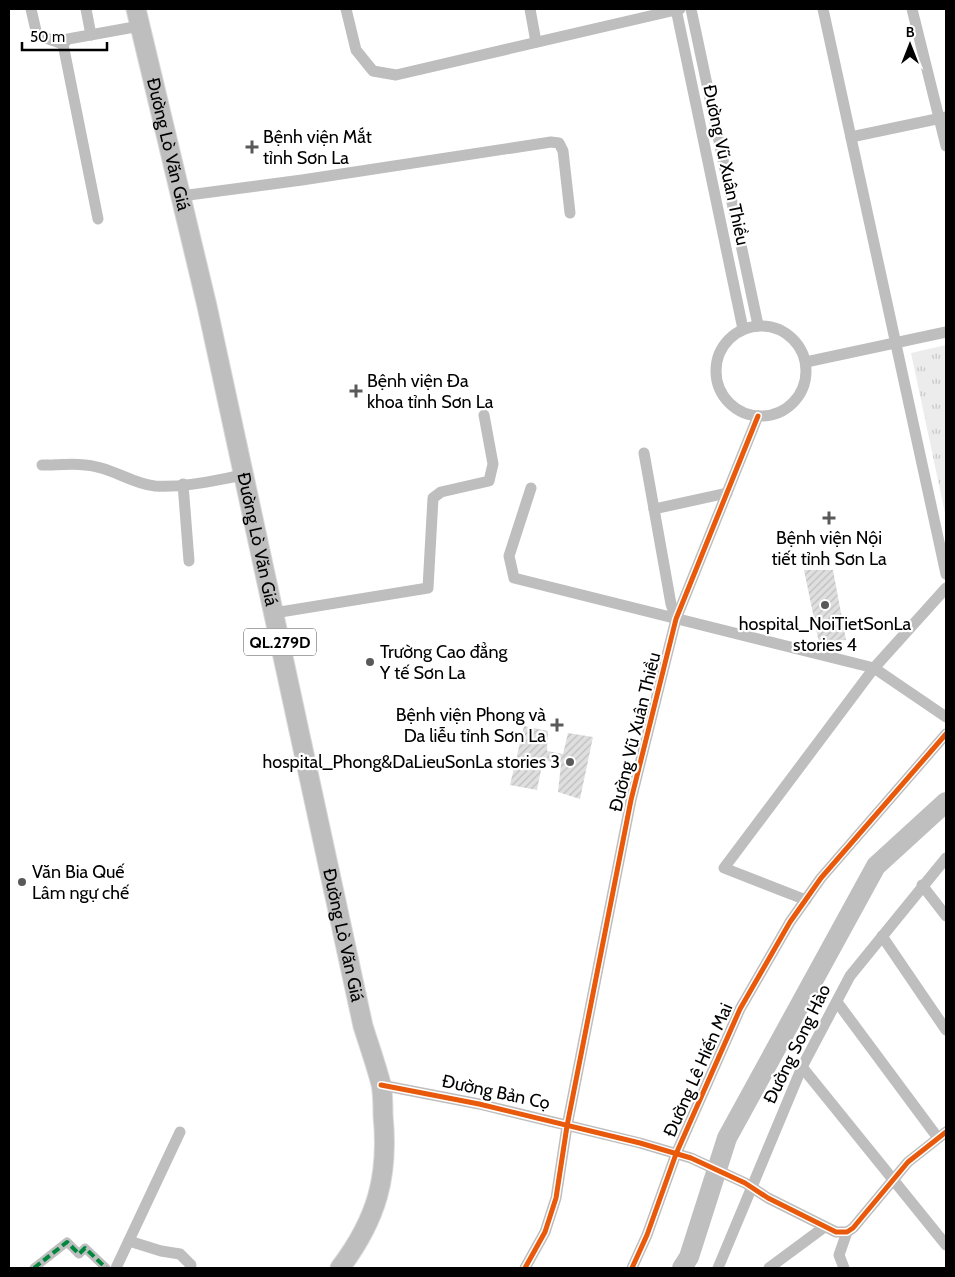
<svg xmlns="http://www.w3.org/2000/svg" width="955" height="1277" viewBox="0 0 955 1277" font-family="Cabin,sans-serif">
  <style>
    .grass { fill: url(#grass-tufts) }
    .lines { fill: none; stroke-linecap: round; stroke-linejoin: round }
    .river { stroke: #bfbfbf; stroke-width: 20 }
    .building { fill: url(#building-hatch) }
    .trunk-casing { stroke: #dbdbdb; stroke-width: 21 }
    .pedestrian { stroke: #bebebe; stroke-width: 9 }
    .minor { stroke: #bebebe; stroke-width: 11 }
    .trunk { stroke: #bebebe; stroke-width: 19 }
    .quiet { stroke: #00873e; stroke-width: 4; stroke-dasharray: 8 4; stroke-linecap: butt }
    .cycleway-casing { stroke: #fff; stroke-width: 8 }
    .cycleway { stroke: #e8590c; stroke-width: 5 }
    .poi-dot { fill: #595959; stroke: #fff; stroke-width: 2 }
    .labels { text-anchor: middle; stroke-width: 4.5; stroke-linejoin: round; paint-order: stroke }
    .shield { fill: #fff; stroke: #4c4c4c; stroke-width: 1 }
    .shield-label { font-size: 16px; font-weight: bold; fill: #000 }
    .poi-label { font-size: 18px; fill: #000; stroke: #fff; text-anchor: start }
    .street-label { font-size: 18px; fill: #000; stroke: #fff }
  </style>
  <defs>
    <pattern id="grass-tufts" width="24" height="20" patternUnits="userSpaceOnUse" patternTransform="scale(1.25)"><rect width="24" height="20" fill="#ececec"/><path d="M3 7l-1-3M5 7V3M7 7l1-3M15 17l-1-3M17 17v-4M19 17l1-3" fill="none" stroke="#c9c9c9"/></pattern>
    <pattern id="building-hatch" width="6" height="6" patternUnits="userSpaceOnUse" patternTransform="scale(1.25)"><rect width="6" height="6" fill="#dfdfdf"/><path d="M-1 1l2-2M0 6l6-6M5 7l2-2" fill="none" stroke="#bebebe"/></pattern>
  </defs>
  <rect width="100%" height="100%" fill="#fff"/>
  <!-- grass -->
  <polygon class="grass" points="946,345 946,518 911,353"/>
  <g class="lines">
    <!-- river -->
    <polyline class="river" points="682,1268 689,1257 727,1138 876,866 946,802"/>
  </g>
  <!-- building -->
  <g class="building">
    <polygon points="804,570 833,570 846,640 819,643"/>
    <polygon points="524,726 548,731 547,751 563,754 568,733 593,737 580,799 558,792 561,764 543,760 537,790 510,785"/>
  </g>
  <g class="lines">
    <!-- trunk casing -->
    <g class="trunk-casing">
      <g id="trunk">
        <path id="s1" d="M136,9L207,306L363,1026C369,1045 376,1065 381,1084C383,1094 383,1105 383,1115C389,1176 377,1219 340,1268"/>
      </g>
    </g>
    <!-- pedestrian -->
    <polyline class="pedestrian" points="34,1268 67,1242 79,1254 85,1248 106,1268"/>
    <!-- minor -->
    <g class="minor">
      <polyline points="31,9 37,35 63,44"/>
      <polyline points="86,9 91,35"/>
      <polyline points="346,9 356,50 373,71 396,75 680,9"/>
      <polyline points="530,9 536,42"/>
      <polyline points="676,9 743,329"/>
      <polyline points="691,9 758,325"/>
      <polyline points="823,9 946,574"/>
      <polyline points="912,9 946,146"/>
      <polyline points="851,137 946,117"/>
      <polyline points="181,196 302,180 551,142 559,143 563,151 570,213"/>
      <polyline points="98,219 63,44 68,39 140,26"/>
      <circle cx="761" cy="371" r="45"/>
      <polyline points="806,362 946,332"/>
      <polyline points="644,453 671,604 676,619"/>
      <path d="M42,465C61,465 82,462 101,468C120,473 135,484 155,486C184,488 216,480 244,475"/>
      <polyline points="183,484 189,561"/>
      <polyline points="531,488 509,556 514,578 874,668 946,717"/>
      <polyline points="654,509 727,493"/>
      <polyline points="274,613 428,588 433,498 441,492 489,481 493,464 484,415"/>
      <polyline points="922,885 946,916"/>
      <polyline points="806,900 724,868 874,668 946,588"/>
      <polyline points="882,936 946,1030"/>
      <polyline points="837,1002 938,1138"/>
      <polyline points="802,1067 946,1245"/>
      <polyline points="381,1085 479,1104 640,1143 691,1158 745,1183 768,1198 836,1232 847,1232 853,1228 908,1162 946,1132"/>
      <polyline points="129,1241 161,1251 180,1254 191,1265"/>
      <polyline points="116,1268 180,1132"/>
      <polyline points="525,1268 545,1232 556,1198 567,1126 631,800 676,619 758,416"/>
      <polyline points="632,1268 647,1235 676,1154 740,1009 790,922 821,878 946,734"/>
      <polyline points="718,1268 802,1067 850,976 946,858"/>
      <polyline points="769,1268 823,1228"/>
      <polyline points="844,1268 839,1255 847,1232"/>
    </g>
    <!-- trunk -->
    <use href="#trunk" class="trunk"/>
    <!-- quiet -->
    <polyline class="quiet" points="34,1268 67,1242 79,1254 85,1248 106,1268"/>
    <!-- cycleway casing -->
    <g class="cycleway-casing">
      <g id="cycleway">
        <polyline points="381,1085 479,1104 640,1143 691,1158 745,1183 768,1198 836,1232 847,1232 853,1228 908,1162 946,1132"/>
        <polyline points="525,1268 545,1232 556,1198 567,1126 631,800 676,619 758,416"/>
        <polyline points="632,1268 647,1235 676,1154 740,1009 790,922 821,878 946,734"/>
      </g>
    </g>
    <!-- cycleway -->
    <use href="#cycleway" class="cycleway"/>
  </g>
  <!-- markers -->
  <g class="poi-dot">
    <path d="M249.5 139.5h5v5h5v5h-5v5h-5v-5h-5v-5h5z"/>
    <path d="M353.5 383.5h5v5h5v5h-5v5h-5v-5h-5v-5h5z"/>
    <path d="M826.5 510.5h5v5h5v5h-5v5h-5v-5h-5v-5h5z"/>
    <circle cx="825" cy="605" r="5"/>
    <circle cx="370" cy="662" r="5"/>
    <path d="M554.5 717.5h5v5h5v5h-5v5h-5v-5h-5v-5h5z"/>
    <circle cx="570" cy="762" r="5"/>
    <circle cx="22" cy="882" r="5"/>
  </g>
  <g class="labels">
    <!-- shield labels -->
    <rect class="shield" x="244" y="628.5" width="72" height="27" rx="4"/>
    <g class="shield-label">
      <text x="280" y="648">QL.279D</text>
    </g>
    <!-- poi labels -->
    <g class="poi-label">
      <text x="263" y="143">Bệnh viện Mắt<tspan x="263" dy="21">tỉnh Sơn La</tspan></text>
      <text x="367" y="387">Bệnh viện Đa<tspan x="367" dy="21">khoa tỉnh Sơn La</tspan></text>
      <text x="829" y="544" text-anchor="middle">Bệnh viện Nội<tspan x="829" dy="21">tiết tỉnh Sơn La</tspan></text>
      <text x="825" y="630" text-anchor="middle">hospital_NoiTietSonLa<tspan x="825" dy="21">stories 4</tspan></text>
      <text x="380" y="658">Trường Cao đẳng<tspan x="380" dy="21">Y tế Sơn La</tspan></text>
      <text x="546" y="721" text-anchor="end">Bệnh viện Phong và<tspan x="546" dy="21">Da liễu tỉnh Sơn La</tspan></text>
      <text x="560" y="768" text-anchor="end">hospital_Phong&amp;DaLieuSonLa stories 3</text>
      <text x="32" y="878">Văn Bia Quế<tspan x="32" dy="21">Lâm ngự chế</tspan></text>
    </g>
    <!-- street labels -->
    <g class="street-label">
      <text dy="6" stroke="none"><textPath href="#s1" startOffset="139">Đường Lò Văn Giá</textPath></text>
      <text transform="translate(726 165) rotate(78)" y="6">Đường Vũ Xuân Thiều</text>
      <text dy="6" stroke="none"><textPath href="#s1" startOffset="544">Đường Lò Văn Giá</textPath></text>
      <text transform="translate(635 732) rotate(-76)" y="6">Đường Vũ Xuân Thiều</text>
      <text dy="6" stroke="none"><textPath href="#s1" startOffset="949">Đường Lò Văn Giá</textPath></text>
      <text transform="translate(797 1044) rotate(-64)" y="6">Đường Song Hào</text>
      <text transform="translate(698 1070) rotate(-66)" y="6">Đường Lê Hiến Mai</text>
      <text transform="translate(496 1092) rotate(12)" y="6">Đường Bản Cọ</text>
    </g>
  </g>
  <!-- border -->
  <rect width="955" height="1277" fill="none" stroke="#000000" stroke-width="20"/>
  <!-- north arrow -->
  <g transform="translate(910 45)" stroke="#ffffff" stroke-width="4" paint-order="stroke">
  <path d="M0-4L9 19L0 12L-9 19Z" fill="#000000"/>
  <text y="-8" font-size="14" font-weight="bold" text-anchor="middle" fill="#000000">B</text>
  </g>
  <!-- scale -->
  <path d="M22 42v8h85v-8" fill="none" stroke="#000000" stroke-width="2.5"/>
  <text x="30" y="42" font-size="15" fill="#000000" stroke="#ffffff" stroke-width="4" paint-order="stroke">50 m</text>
</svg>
